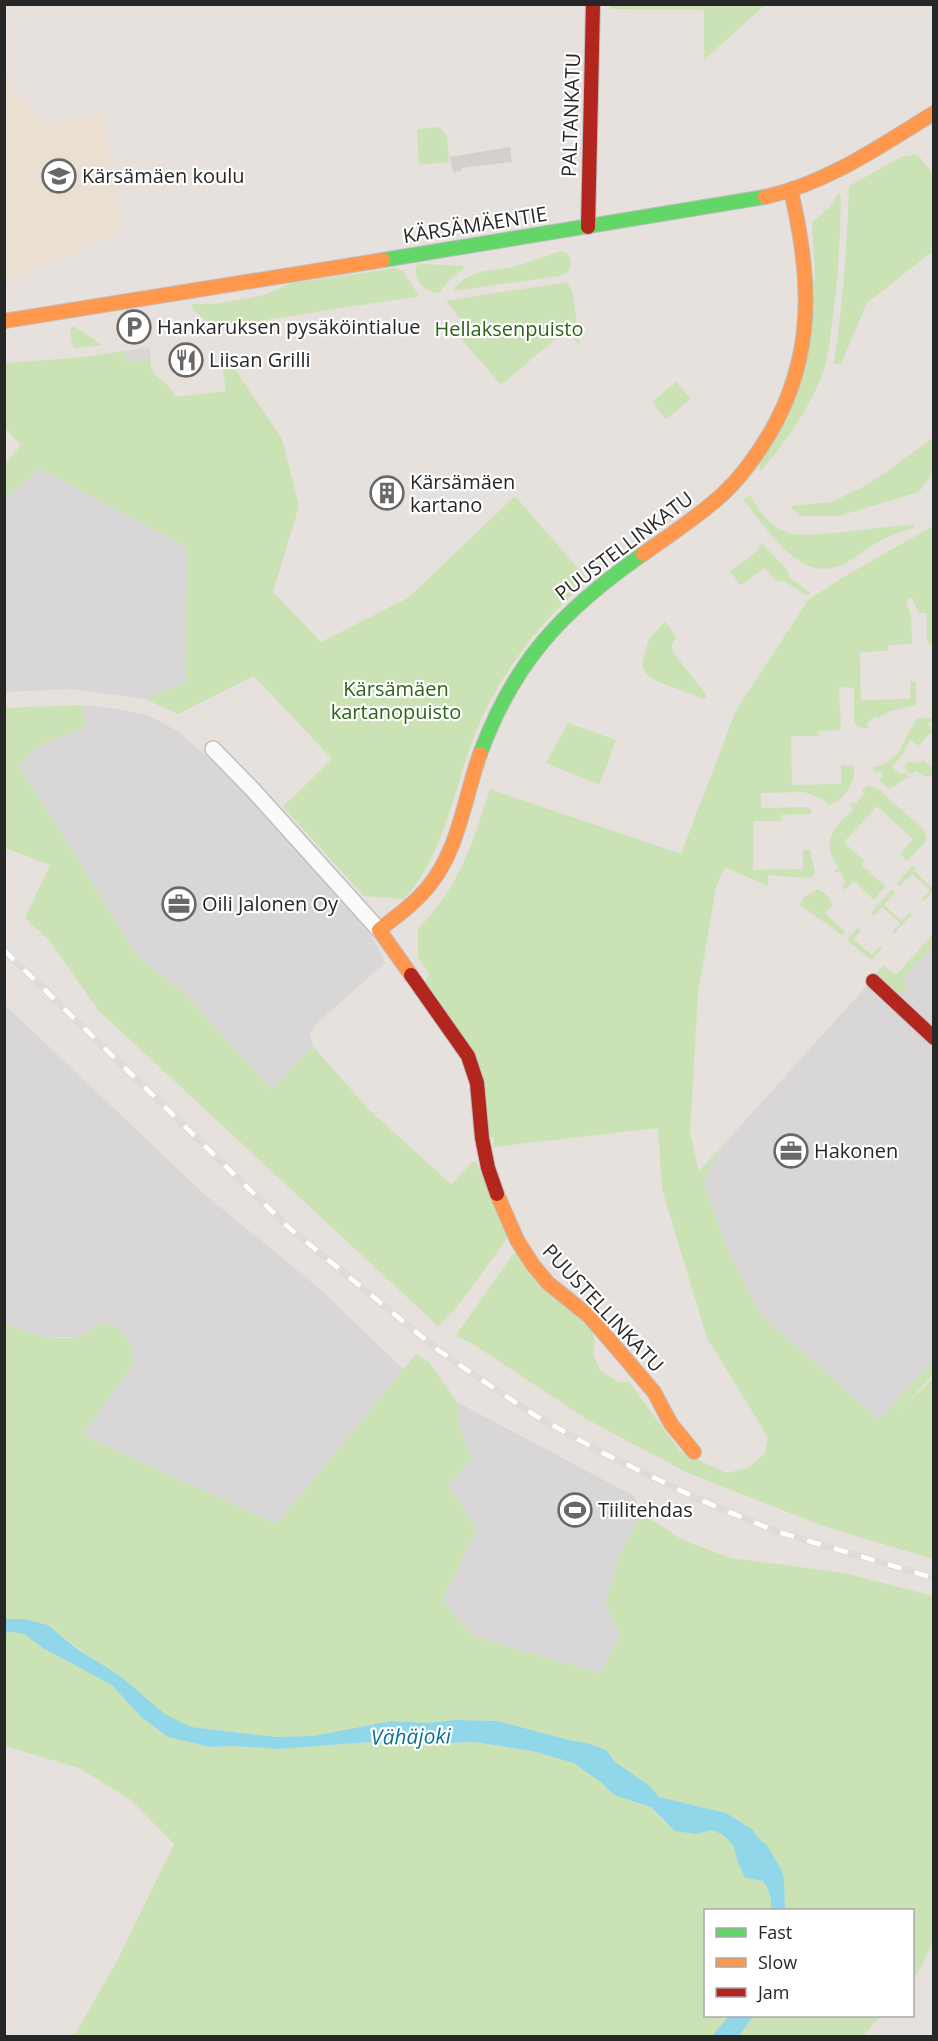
<svg xmlns="http://www.w3.org/2000/svg" width="938" height="2041" viewBox="0 0 938 2041" font-family="'Open Sans',sans-serif">
  <style>
    .industrial { fill: #d9d6d8 }
    .education { fill: #eadfd0 }
    .green { fill: #cae2b4 }
    .plaza { fill: #d5cfcb }
    .water { fill: #8fd7e9 }
    .lines { fill: none; stroke-linecap: round; stroke-linejoin: round }
    .street-casing { stroke: #bfbebe; stroke-width: 18 }
    .fast-casing { stroke: #bfbebe; stroke-width: 16 }
    .slow-casing { stroke: #bfbebe; stroke-width: 16 }
    .jam-casing { stroke: #bfbebe; stroke-width: 16 }
    .street { stroke: #fbfafa; stroke-width: 15 }
    .fast { stroke: #63d668; stroke-width: 14 }
    .slow { stroke: #ff974d; stroke-width: 14 }
    .jam { stroke: #b3261e; stroke-width: 14 }
    .rail-casing { stroke: #dcdcdd; stroke-width: 7 }
    .rail { stroke: #fff; stroke-width: 4.5; stroke-dasharray: 14; stroke-linecap: butt }
    .labels { text-anchor: middle; stroke-width: 4.5; stroke-linejoin: round; paint-order: stroke }
    .street-label { font-size: 20px; fill: #272727; stroke: #fff }
    .poi-label { font-size: 20px; fill: #272727; stroke: #fff; text-anchor: start }
    .park-label { font-size: 20px; fill: #2d6319; stroke: #fff }
    .water-label { font-size: 21px; font-style: italic; fill: #0c6f96; stroke: #fff }
  </style>
  <rect width="100%" height="100%" fill="#e6e1dc"/>
  <!-- industrial -->
  <g class="industrial">
    <polygon points="150,347 150,359 126,362 124,351"/>
    <polygon points="40,468 188,547 186,682 145,699 72,689 5,692 4,498"/>
    <polygon points="82,705 113,708 150,716 179,732 217,766 261,810 339,896 375,941 385,963 319,1021 310,1033 313,1046 273,1091 185,994 137,956 48,811 17,764 38,746 85,727"/>
    <polygon points="933,945 933,1374 884,1429 722,1282 699,1172 862,991 880,968 898,984"/>
    <polygon points="4,1004 203,1193 319,1288 404,1370 277,1524 81,1435 134,1364 98,1324 81,1337 45,1337 18,1330 5,1322"/>
    <polygon points="457,1402 634,1496 642,1514 621,1551 605,1603 620,1634 600,1673 475,1637 442,1601 477,1529 448,1485 471,1459 460,1427"/>
  </g>
  <!-- education -->
  <polygon class="education" points="5,74 43,124 103,113 121,228 81,249 5,282"/>
  <!-- green -->
  <g class="green">
    <polygon points="610,4 765,4 765,5 704,60 704,10 610,9"/>
    <polygon points="439,127 447,136 449,162 419,165 417,129"/>
    <path d="M912,154L918,155L933,174V251L867,303L841,364L834,363C843,304 847,246 849,186L905,155L911,157Z"/>
    <path d="M839,193L841,199C840,241 838,282 832,323C830,338 829,354 824,369C811,407 787,440 761,471L759,468L815,276L812,222L828,209Z"/>
    <path d="M557,252H564L569,255L571,264L568,272L560,276L453,291C468,268 493,272 516,266C530,262 544,257 557,252Z"/>
    <path d="M419,264L466,266L447,283L439,293C425,293 413,280 416,266Z"/>
    <polygon points="396,268 404,272 419,296 214,328 192,308 191,304 217,304 264,295 291,283"/>
    <polygon points="566,282 572,290 580,346 566,330 501,385 460,337 468,328 446,301"/>
    <polygon points="72,327 75,327 102,345 77,348 73,347 70,330"/>
    <path d="M124,351L127,362L150,359C150,381 170,379 175,397L226,391L222,364L228,359L282,439L299,506L273,592L321,642L408,598L515,496L588,580C535,626 492,683 469,750C451,803 442,856 404,899L364,896L283,807L332,759L254,676L178,714L145,699L186,682L187,547L40,469L5,498V464L21,445L5,428V363L75,358Z"/>
    <polygon points="676,382 691,399 666,419 652,402"/>
    <polygon points="933,438 933,472 919,492 839,516 800,516 790,506 831,502 869,484"/>
    <path d="M750,495C758,511 771,528 789,533C799,536 812,534 822,534C853,532 883,526 915,525L914,528C890,533 871,546 852,559C803,593 771,531 743,500Z"/>
    <path d="M933,526V644L930,645L927,640V613H919L911,597L906,602L911,614L912,644L888,645V651L860,652L861,700L910,699V681H916V705L888,712L878,718L875,716L867,723L868,729L859,727L854,722V688L839,687L841,730L819,731V736H791L792,785L841,784V765L854,766C856,781 844,801 829,805L821,798L804,792L761,793V808L805,807L811,809V814L781,815V821H753V870L803,869V850H810L815,872L811,878H808L768,875V886L725,867L716,887L698,993L690,1133L699,1171L723,1145L705,1177L704,1184L728,1251L760,1314L879,1420L933,1360V1374L899,1412L933,1378V1559L826,1527L688,1473L588,1420L476,1346L456,1335L517,1249L592,1330L595,1343L593,1355L601,1371L618,1382H629L680,1451L726,1473L748,1468L765,1453L768,1437L707,1338L662,1189L658,1128L493,1147L494,1137H489L486,1103L424,983L430,974L418,958V929C460,886 472,845 490,789L681,854L736,710L809,599L847,575Z"/>
    <polygon points="762,543 787,570 790,578 810,593 807,596 783,580 778,582 764,568 741,585 730,572 758,550"/>
    <polygon points="665,621 676,637 672,645 672,651 707,696 704,699 654,680 645,673 642,664 648,641"/>
    <polygon points="82,705 86,727 38,746 18,765 48,811 137,956 185,994 272,1090 313,1046 368,1109 451,1184 475,1160 509,1236 457,1307 438,1326 98,1010 50,941 25,918 50,865 5,848 4,708"/>
    <path d="M918,718H933V722L928,723L932,731L918,746L910,739L903,754L892,767L900,775L905,773L909,777C902,779 898,788 888,788L880,781L883,771L875,773L872,767C904,762 901,739 918,718Z"/>
    <polygon points="568,723 616,740 599,785 546,763"/>
    <path d="M923,760L933,768L931,776H924L916,771L910,774L905,769V765C909,760 912,762 918,763Z"/>
    <path d="M869,785L879,790L923,829L927,837L925,842L907,861L900,854L913,839L877,806L844,842L864,861L861,865L885,886L874,900L854,881L845,890L842,887L846,883L840,872H834V871L838,868C836,861 831,857 830,851C826,834 842,820 853,810L850,806L853,802L856,804L865,793L861,790Z"/>
    <polygon points="912,866 916,868 914,871 931,887 933,886 933,891 924,901 922,899 930,890 912,874 900,886 897,883"/>
    <polygon points="818,889 826,894 833,904 825,913 845,932 842,935 800,905 803,898"/>
    <polygon points="892,889 895,892 884,905 902,921 910,912 912,914 894,934 892,932 900,923 882,907 873,916 871,913"/>
    <polygon points="858,927 861,930 853,939 872,955 880,946 882,948 871,960 847,940"/>
    <polygon points="933,934 933,945 902,980 908,989 900,994 877,973 884,966 896,975"/>
    <path d="M4,1322C26,1335 54,1341 78,1337C85,1335 93,1328 98,1324L115,1325L130,1341L134,1364L82,1435L277,1524L416,1354L429,1362L457,1402L460,1427L472,1460L448,1485L477,1529L442,1601L475,1637L600,1673L620,1634L605,1603L621,1551L642,1514L683,1540L731,1558L844,1573L933,1596L934,1939L919,1971L913,1979L912,1910H785L784,1880L781,1869L767,1845L758,1838L752,1829L726,1813L659,1797L650,1786L615,1762L606,1750L591,1744L569,1740L498,1721L455,1720L427,1723L391,1721L313,1736L276,1737L191,1727L166,1716L48,1625L24,1619H5Z"/>
    <path d="M12,1632L24,1634L43,1648L113,1685L141,1717L168,1737L210,1747L235,1746L277,1749L371,1742L397,1745L475,1742L532,1751L575,1763L602,1783L614,1795L651,1807L665,1822L696,1834L711,1830L722,1834L733,1845L738,1863L749,1879L763,1881C770,1891 772,1898 771,1910H706V2016H729L712,2036H74L116,1963L174,1844L131,1800L79,1768L5,1746L4,1633Z"/>
    <polygon points="753,2016 881,2016 863,2036 739,2036"/>
  </g>
  <!-- plaza -->
  <polygon class="plaza" points="510,147 512,162 461,168 461,171 453,172 450,157"/>
  <!-- water -->
  <g class="water">
    <path d="M4,1619H24L48,1625L77,1649L120,1676L166,1715L191,1727L276,1737L313,1736L391,1721L427,1723L455,1720L498,1721L569,1740L591,1744L606,1750L615,1762L650,1786L659,1797L726,1813L752,1829L758,1838L767,1845L781,1869L784,1880L785,1910H771C772,1898 770,1891 763,1881L745,1878L738,1863L733,1845L722,1834L711,1830L696,1834L675,1831L651,1807L614,1795L602,1783L574,1763L532,1751L475,1742L397,1745L371,1742L277,1749L235,1746L210,1747L168,1737L141,1717L112,1685L43,1648L24,1634L12,1632L5,1633Z"/>
    <polygon points="729,2016 753,2016 739,2036 712,2036"/>
  </g>
  <g class="lines">
    <!-- street casing -->
    <g class="street-casing">
      <polyline id="street" points="213,749 253,790 379,930"/>
    </g>
    <!-- fast casing -->
    <g class="fast-casing">
      <g id="fast">
        <polyline points="383,260 765,197"/>
        <path d="M480,754C514,661 563,610 643,554"/>
      </g>
    </g>
    <!-- slow casing -->
    <g class="slow-casing">
      <g id="slow">
        <path d="M765,197C828,183 880,146 934,113"/>
        <polyline points="4,321 383,260"/>
        <path d="M643,554C670,535 699,516 723,494C742,476 757,455 770,433C816,355 811,276 791,191"/>
        <path d="M411,975L379,930C396,917 414,904 428,887C459,850 464,799 480,754"/>
        <polyline points="497,1194 517,1240 533,1265 548,1283 589,1316 654,1392 671,1424 694,1452"/>
      </g>
    </g>
    <!-- jam casing -->
    <g class="jam-casing">
      <g id="jam">
        <polyline points="588,227 593,4"/>
        <polyline points="411,975 468,1056 477,1083 482,1138 488,1168 497,1194"/>
        <polyline points="873,981 934,1038"/>
      </g>
    </g>
    <!-- street -->
    <use href="#street" class="street"/>
    <!-- fast -->
    <use href="#fast" class="fast"/>
    <!-- slow -->
    <use href="#slow" class="slow"/>
    <!-- jam -->
    <use href="#jam" class="jam"/>
    <!-- rail casing -->
    <g class="rail-casing">
      <polyline id="rail" points="4,950 287,1226 438,1350 489,1385 536,1416 601,1452 696,1498 775,1531 934,1578"/>
    </g>
    <!-- rail -->
    <use href="#rail" class="rail"/>
  </g>
  <!-- icons -->
  <defs>
    <g id="school-ring" transform="scale(1.725)"><circle r="9.5" fill="#fff" stroke="#6a6866" stroke-width="1.5"/><path d="M0-5L7-2L0 1L-7-2ZM-4 1L0 2.5L4 1V4Q0 6-4 4Z" fill="#6a6866"/></g>
    <g id="parking-ring" transform="scale(1.725)"><circle r="9.5" fill="#fff" stroke="#6a6866" stroke-width="1.5"/><path d="M-3.5-5.5H1a3.5 3.5 0 0 1 0 7H-1V5.5H-3.5ZM-1-3.4V-.6H.8a1.4 1.4 0 0 0 0-2.8Z" fill="#6a6866"/></g>
    <g id="restaurant-ring" transform="scale(1.725)"><circle r="9.5" fill="#fff" stroke="#6a6866" stroke-width="1.5"/><path d="M-5-6h1v4h1v-4h1v4h1v-4h1v5L-1.5 .5V6h-2V.5L-5-1ZM5-6V6H3V1.5H1.5Q1.5-4 5-6Z" fill="#6a6866"/></g>
    <g id="building-ring" transform="scale(1.725)"><circle r="9.5" fill="#fff" stroke="#6a6866" stroke-width="1.5"/><path d="M-4-6H4V6H1V3H-1V6H-4ZM-2.5-4.3h1.7v1.8h-1.7ZM.8-4.3h1.7v1.8H.8ZM-2.5-1h1.7V.8h-1.7ZM.8-1h1.7V.8H.8Z" fill="#6a6866"/></g>
    <g id="office-ring" transform="scale(1.725)"><circle r="9.5" fill="#fff" stroke="#6a6866" stroke-width="1.5"/><path d="M-6-3h4V-5.5h4V-3h4V5H-6ZM-1-4.5V-3h2v-1.5ZM-6 0V1H6V0Z" fill="#6a6866"/></g>
    <g id="stadium-ring" transform="scale(1.725)"><circle r="9.5" fill="#fff" stroke="#6a6866" stroke-width="1.5"/><path d="M0-5a6.5 5 0 1 0 0 10a6.5 5 0 1 0 0-10ZM-3.5-1.8h7v3.6h-7Z" fill="#6a6866"/></g>
  </defs>
  <g fill-rule="evenodd">
    <use href="#school-ring" x="59" y="176"/>
    <use href="#parking-ring" x="134" y="327"/>
    <use href="#restaurant-ring" x="186" y="360"/>
    <use href="#building-ring" x="387" y="493"/>
    <use href="#office-ring" x="179" y="904"/>
    <use href="#office-ring" x="791" y="1151"/>
    <use href="#stadium-ring" x="575" y="1510"/>
  </g>
  <g class="labels">
    <!-- street labels -->
    <g class="street-label">
      <text transform="translate(571 115) rotate(-88)" y="7">PALTANKATU</text>
      <text transform="translate(475 225) rotate(-9)" y="7">KÄRSÄMÄENTIE</text>
      <text transform="translate(624 546) rotate(-37)" y="7">PUUSTELLINKATU</text>
      <text transform="translate(603 1308) rotate(47)" y="7">PUUSTELLINKATU</text>
    </g>
    <!-- poi labels -->
    <g class="poi-label">
      <text x="82" y="183">Kärsämäen koulu</text>
      <text x="157" y="334">Hankaruksen pysäköintialue</text>
      <text x="209" y="367">Liisan Grilli</text>
      <text x="410" y="489">Kärsämäen<tspan x="410" dy="23">kartano</tspan></text>
      <text x="202" y="911">Oili Jalonen Oy</text>
      <text x="814" y="1158">Hakonen</text>
      <text x="598" y="1517">Tiilitehdas</text>
    </g>
    <!-- park labels -->
    <g class="park-label">
      <text x="509" y="336">Hellaksenpuisto</text>
      <text x="396" y="696">Kärsämäen<tspan x="396" dy="23">kartanopuisto</tspan></text>
    </g>
    <!-- water labels -->
    <g class="water-label">
      <text transform="translate(411 1737) rotate(-1)" y="7">Vähäjoki</text>
    </g>
  </g>
  <!-- border -->
  <rect width="938" height="2041" fill="none" stroke="#272727" stroke-width="12"/>
  <!-- legend -->
  <rect x="704" y="1909" width="210" height="108" fill="#ffffff" stroke="#a9a9a9" stroke-width="1.5"/>
  <rect x="716" y="1928" width="30" height="9" fill="#63d668" stroke="#a9a9a9" stroke-width="1.5"/>
  <text x="758" y="1939" font-size="18" fill="#272727">Fast</text>
  <rect x="716" y="1958" width="30" height="9" fill="#ff974d" stroke="#a9a9a9" stroke-width="1.5"/>
  <text x="758" y="1969" font-size="18" fill="#272727">Slow</text>
  <rect x="716" y="1988" width="30" height="9" fill="#b3261e" stroke="#a9a9a9" stroke-width="1.5"/>
  <text x="758" y="1999" font-size="18" fill="#272727">Jam</text>
</svg>
